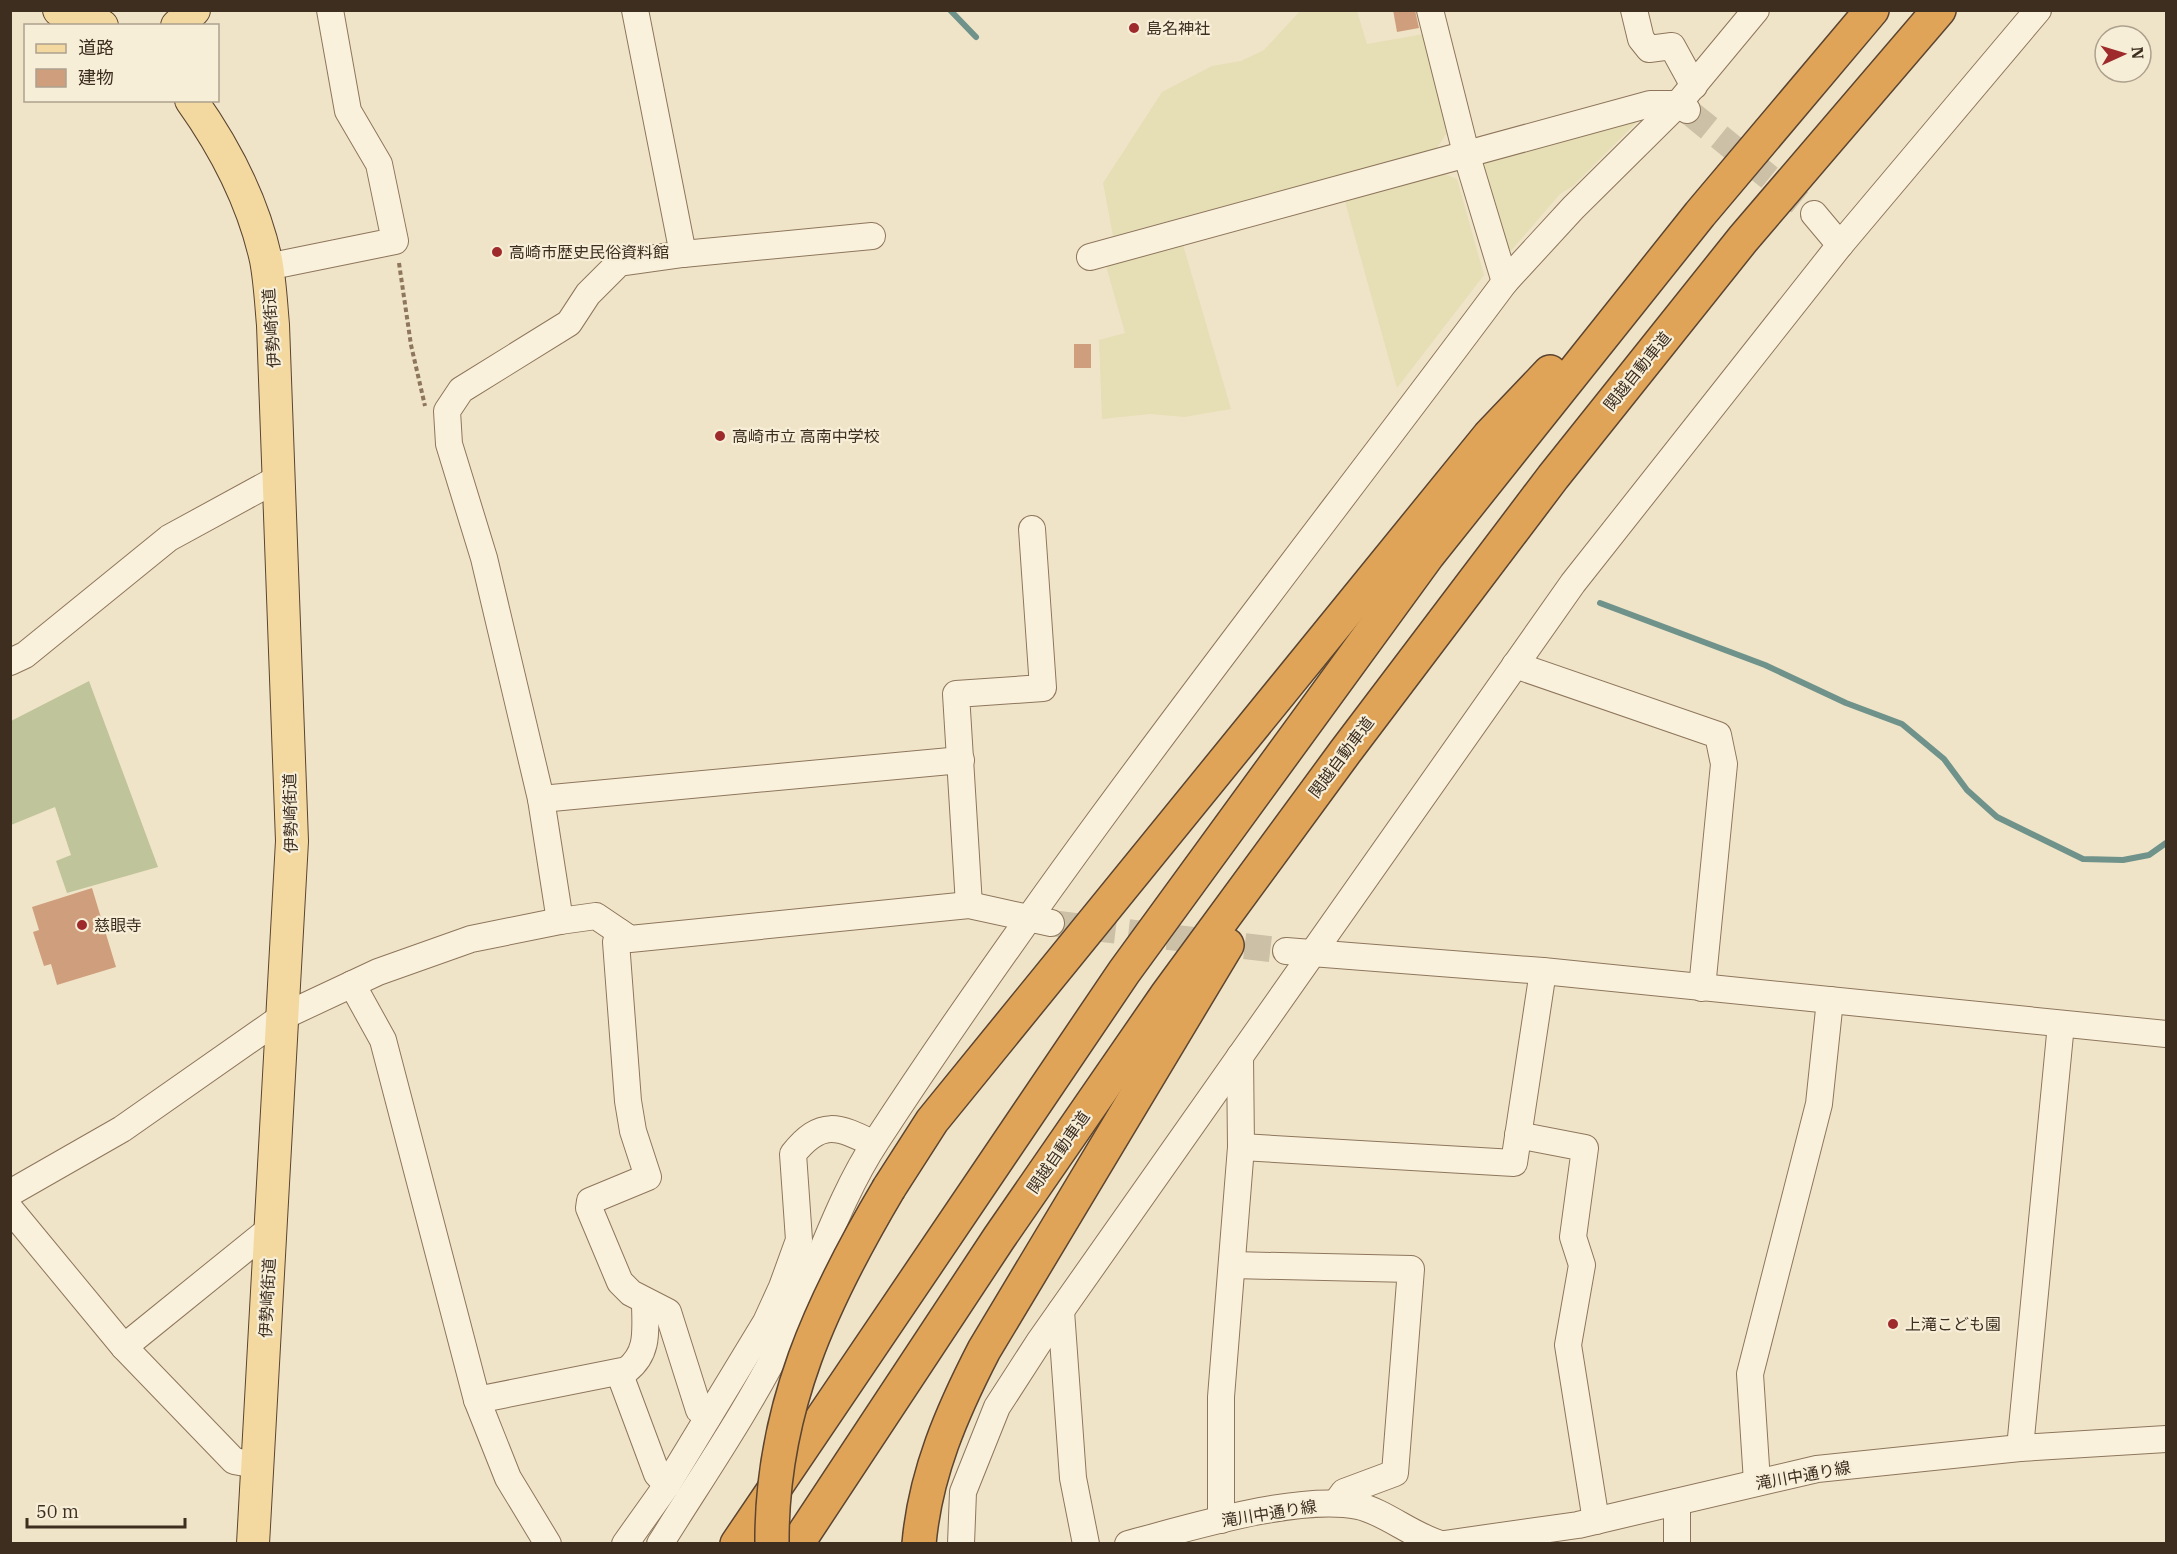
<svg xmlns="http://www.w3.org/2000/svg" width="2177" height="1554" viewBox="0 0 2177 1554" font-family="'IBM Plex Serif','Noto Sans JP',serif">
  <style>
    .farmland { fill: #e6deb5 }
    .cemetery { fill: #bfc49a }
    .lines { fill: none; stroke-linecap: round; stroke-linejoin: round }
    .stream { stroke: #6f938a; stroke-width: 6 }
    .building { fill: #cf9f7d }
    .minor-tunnel { stroke: #ccc0a6; stroke-width: 26; stroke-dasharray: 26 13; stroke-linecap: butt }
    .minor-casing { stroke: #8d765c; stroke-width: 28 }
    .major-casing { stroke: #5b4430; stroke-width: 34 }
    .highway-casing { stroke: #5b4430; stroke-width: 36 }
    .path { stroke: #8d765c; stroke-width: 4; stroke-dasharray: 4.5 3; stroke-linecap: butt }
    .minor { stroke: #faf1dc; stroke-width: 26 }
    .major { stroke: #f3d9a0; stroke-width: 32 }
    .highway { stroke: #e0a458; stroke-width: 33 }
    .highway-bridge-casing { stroke: #5b4430; stroke-width: 36; stroke-linecap: butt }
    .highway-bridge { stroke: #e0a458; stroke-width: 33 }
    .poi-dot { fill: #9e2a2b; stroke: #f7eed8; stroke-width: 2 }
    .labels { text-anchor: middle; stroke-width: 4.5; stroke-linejoin: round; paint-order: stroke }
    .poi-label { font-size: 16px; fill: #3d2e20; stroke: #f7eed8; text-anchor: start }
    .street-label { font-size: 16px; fill: #3d2e20; stroke: #f7eed8 }
  </style>
  <rect width="100%" height="100%" fill="#f0e4c8"/>
  <!-- farmland -->
  <g class="farmland">
    <polygon points="1300,11 1357,11 1367,44 1424,34 1449,130 1436,149 1113,236 1103,183 1162,92 1212,66 1241,61 1264,50"/>
    <polygon points="1643,116 1573,186 1560,194 1510,252 1501,247 1478,163"/>
    <polygon points="1440,172 1457,179 1484,275 1397,388 1344,198"/>
    <polygon points="1181,238 1231,409 1184,417 1150,414 1102,419 1099,340 1125,333 1104,259"/>
  </g>
  <!-- cemetery -->
  <polygon class="cemetery" points="89,681 158,867 67,893 56,861 71,855 55,807 11,825 11,721"/>
  <g class="lines">
    <!-- stream -->
    <g class="stream">
      <polyline points="950,10 976,37"/>
      <polyline points="1600,603 1765,665 1846,703 1902,724 1944,759 1967,790 1997,817 2083,859 2123,860 2149,855 2166,843"/>
    </g>
  </g>
  <!-- building -->
  <g class="building">
    <polygon points="1393,10 1415,10 1419,28 1397,32"/>
    <rect x="1074" y="344" width="17" height="24"/>
    <polygon points="92,888 116,967 57,985 51,964 44,966 33,932 39,930 32,907"/>
  </g>
  <g class="lines">
    <!-- minor-tunnel -->
    <g class="minor-tunnel">
      <polyline points="1689,112 1814,214"/>
      <polyline points="1051,923 1286,951"/>
    </g>
    <!-- minor casing -->
    <g class="minor-casing">
      <g id="minor">
        <polyline points="635,10 683,254"/>
        <polyline points="1430,10 1466,153 1505,282"/>
        <polyline points="1634,10 1641,39 1649,49 1672,46 1694,86"/>
        <polyline points="1814,214 1840,245"/>
        <polyline points="1090,257 1650,104 1678,104 1687,110"/>
        <polyline points="267,267 395,241 379,164 348,111 330,10"/>
        <polyline points="10,662 25,655 169,538 279,478"/>
        <polyline points="1515,665 1718,735 1724,764 1702,988"/>
        <polyline points="541,799 961,760"/>
        <polyline points="969,905 956,694 1043,688 1032,529"/>
        <polyline points="560,921 541,799 484,558 449,444 447,411 461,390 569,323 588,294 619,263 683,254 872,236"/>
        <polyline points="619,932 616,942 628,1101 633,1131 648,1177 590,1201 589,1208 620,1282 631,1293 668,1312 699,1410 708,1417"/>
        <polyline points="1286,951 1543,971 2166,1034"/>
        <polyline points="352,984 383,1040 477,1400 508,1478 548,1544"/>
        <polyline points="1518,1135 1585,1148 1573,1237 1582,1265 1568,1345 1596,1521"/>
        <polyline points="1241,1147 1514,1163 1543,971"/>
        <polyline points="10,1193 122,1129 282,1017 378,972 471,939 560,921 596,916 630,939 969,905 1051,923"/>
        <polyline points="10,1209 124,1347 234,1461 256,1465"/>
        <polyline points="1232,1265 1411,1269 1395,1473 1344,1492 1336,1503"/>
        <polyline points="1061,1311 1073,1478 1086,1544"/>
        <polyline points="124,1347 271,1228"/>
        <polyline points="619,1372 657,1474 667,1485"/>
        <path d="M477,1400L627,1370C650,1352 645,1328 645,1301"/>
        <polyline points="2020,1448 2061,1024"/>
        <polyline points="1757,1482 1750,1374 1819,1104 1830,1000"/>
        <polyline points="1221,1520 1221,1397 1241,1147 1240,1056"/>
        <path d="M625,1544L667,1485L766,1322L782,1287L799,1240L793,1154C821,1119 838,1126 874,1144"/>
        <path d="M660,1544C703,1475 750,1407 786,1334C817,1270 838,1199 877,1140C1071,843 1294,565 1505,282L1573,208L1678,104L1756,10"/>
        <polyline points="961,1544 963,1492 997,1407 1039,1342 1573,583 1840,245 2038,10"/>
        <path d="M1128,1544C1189,1528 1297,1494 1358,1506C1384,1511 1412,1536 1441,1544"/>
        <polyline points="1444,1544 1578,1525 1817,1469 2020,1448 2166,1439"/>
        <polyline points="1677,1544 1677,1502"/>
      </g>
    </g>
    <!-- major casing -->
    <g class="major-casing">
      <g id="major">
        <polyline points="59,10 102,26"/>
        <polyline points="177,26 194,10"/>
        <path d="M191,100C226,149 253,201 266,260C270,281 271,303 273,325L292,841L253,1544"/>
      </g>
    </g>
    <!-- highway casing -->
    <g class="highway-casing">
      <g id="highway">
        <polyline points="889,1188 932,1121 1489,436 1550,372"/>
        <polyline points="737,1544 1124,972 1428,555 1700,214 1872,10"/>
        <polyline points="797,1544 999,1238 1166,996 1345,752 1553,477 1743,239 1939,10"/>
        <path d="M919,1544C925,1474 952,1412 984,1350L1227,945"/>
      </g>
    </g>
    <!-- path -->
    <polyline class="path" points="399,263 411,345 425,406"/>
    <!-- minor -->
    <use href="#minor" class="minor"/>
    <!-- major -->
    <use href="#major" class="major"/>
    <!-- highway -->
    <use href="#highway" class="highway"/>
    <!-- highway-bridge casing -->
    <g class="highway-bridge-casing">
      <path id="highway-bridge" d="M772,1544C771,1409 822,1301 889,1188"/>
    </g>
    <!-- highway-bridge -->
    <use href="#highway-bridge" class="highway-bridge"/>
  </g>
  <!-- markers -->
  <g class="poi-dot">
    <circle cx="1134" cy="28" r="6"/>
    <circle cx="497" cy="252" r="6"/>
    <circle cx="720" cy="436" r="6"/>
    <circle cx="82" cy="925" r="6"/>
    <circle cx="1893" cy="1324" r="6"/>
  </g>
  <g class="labels">
    <!-- poi labels -->
    <g class="poi-label">
      <text x="1146" y="34">島名神社</text>
      <text x="509" y="258">高崎市歴史民俗資料館</text>
      <text x="732" y="442">高崎市立 高南中学校</text>
      <text x="94" y="931">慈眼寺</text>
      <text x="1905" y="1330">上滝こども園</text>
    </g>
    <!-- street labels -->
    <g class="street-label">
      <text transform="translate(271 328) rotate(-94)" y="6">伊勢崎街道</text>
      <text transform="translate(1637 371) rotate(-51)" y="6">関越自動車道</text>
      <text transform="translate(1341 757) rotate(-53)" y="6">関越自動車道</text>
      <text transform="translate(290 813) rotate(-91)" y="6">伊勢崎街道</text>
      <text transform="translate(1058 1152) rotate(-55)" y="6">関越自動車道</text>
      <text transform="translate(267 1298) rotate(-87)" y="6">伊勢崎街道</text>
      <text transform="translate(1803 1475) rotate(-10)" y="6">滝川中通り線</text>
      <text transform="translate(1269 1513) rotate(-9)" y="6">滝川中通り線</text>
    </g>
  </g>
  <!-- border -->
  <rect width="2177" height="1554" fill="none" stroke="#3d2e20" stroke-width="24"/>
  <!-- legend -->
  <rect x="24" y="24" width="195" height="78" fill="#f7eed8" stroke="#ada18e" stroke-width="1.5"/>
  <rect x="36" y="44" width="30" height="9" fill="#f3d9a0" stroke="#ada18e" stroke-width="1.5"/>
  <text x="78" y="54" font-size="18" fill="#3d2e20">道路</text>
  <rect x="36" y="69" width="30" height="18" fill="#cf9f7d" stroke="#ada18e" stroke-width="1.5"/>
  <text x="78" y="84" font-size="18" fill="#3d2e20">建物</text>
  <!-- north arrow -->
  <g transform="translate(2123 54) rotate(86)"><circle r="28" fill="#f7eed8" stroke="#ada18e" stroke-width="1.5"/>
  <path d="M0-4.5L10 22L0 15L-10 22Z" fill="#9e2a2b"/>
  <text y="-9" font-size="16" font-weight="bold" text-anchor="middle" fill="#3d2e20">N</text>
  </g>
  <!-- scale -->
  <path d="M27 1518v9h158v-9" fill="none" stroke="#3d2e20" stroke-width="3"/>
  <text x="36" y="1518" font-size="18" fill="#3d2e20" stroke="#f7eed8" stroke-width="4.5" paint-order="stroke">50 m</text>
</svg>
